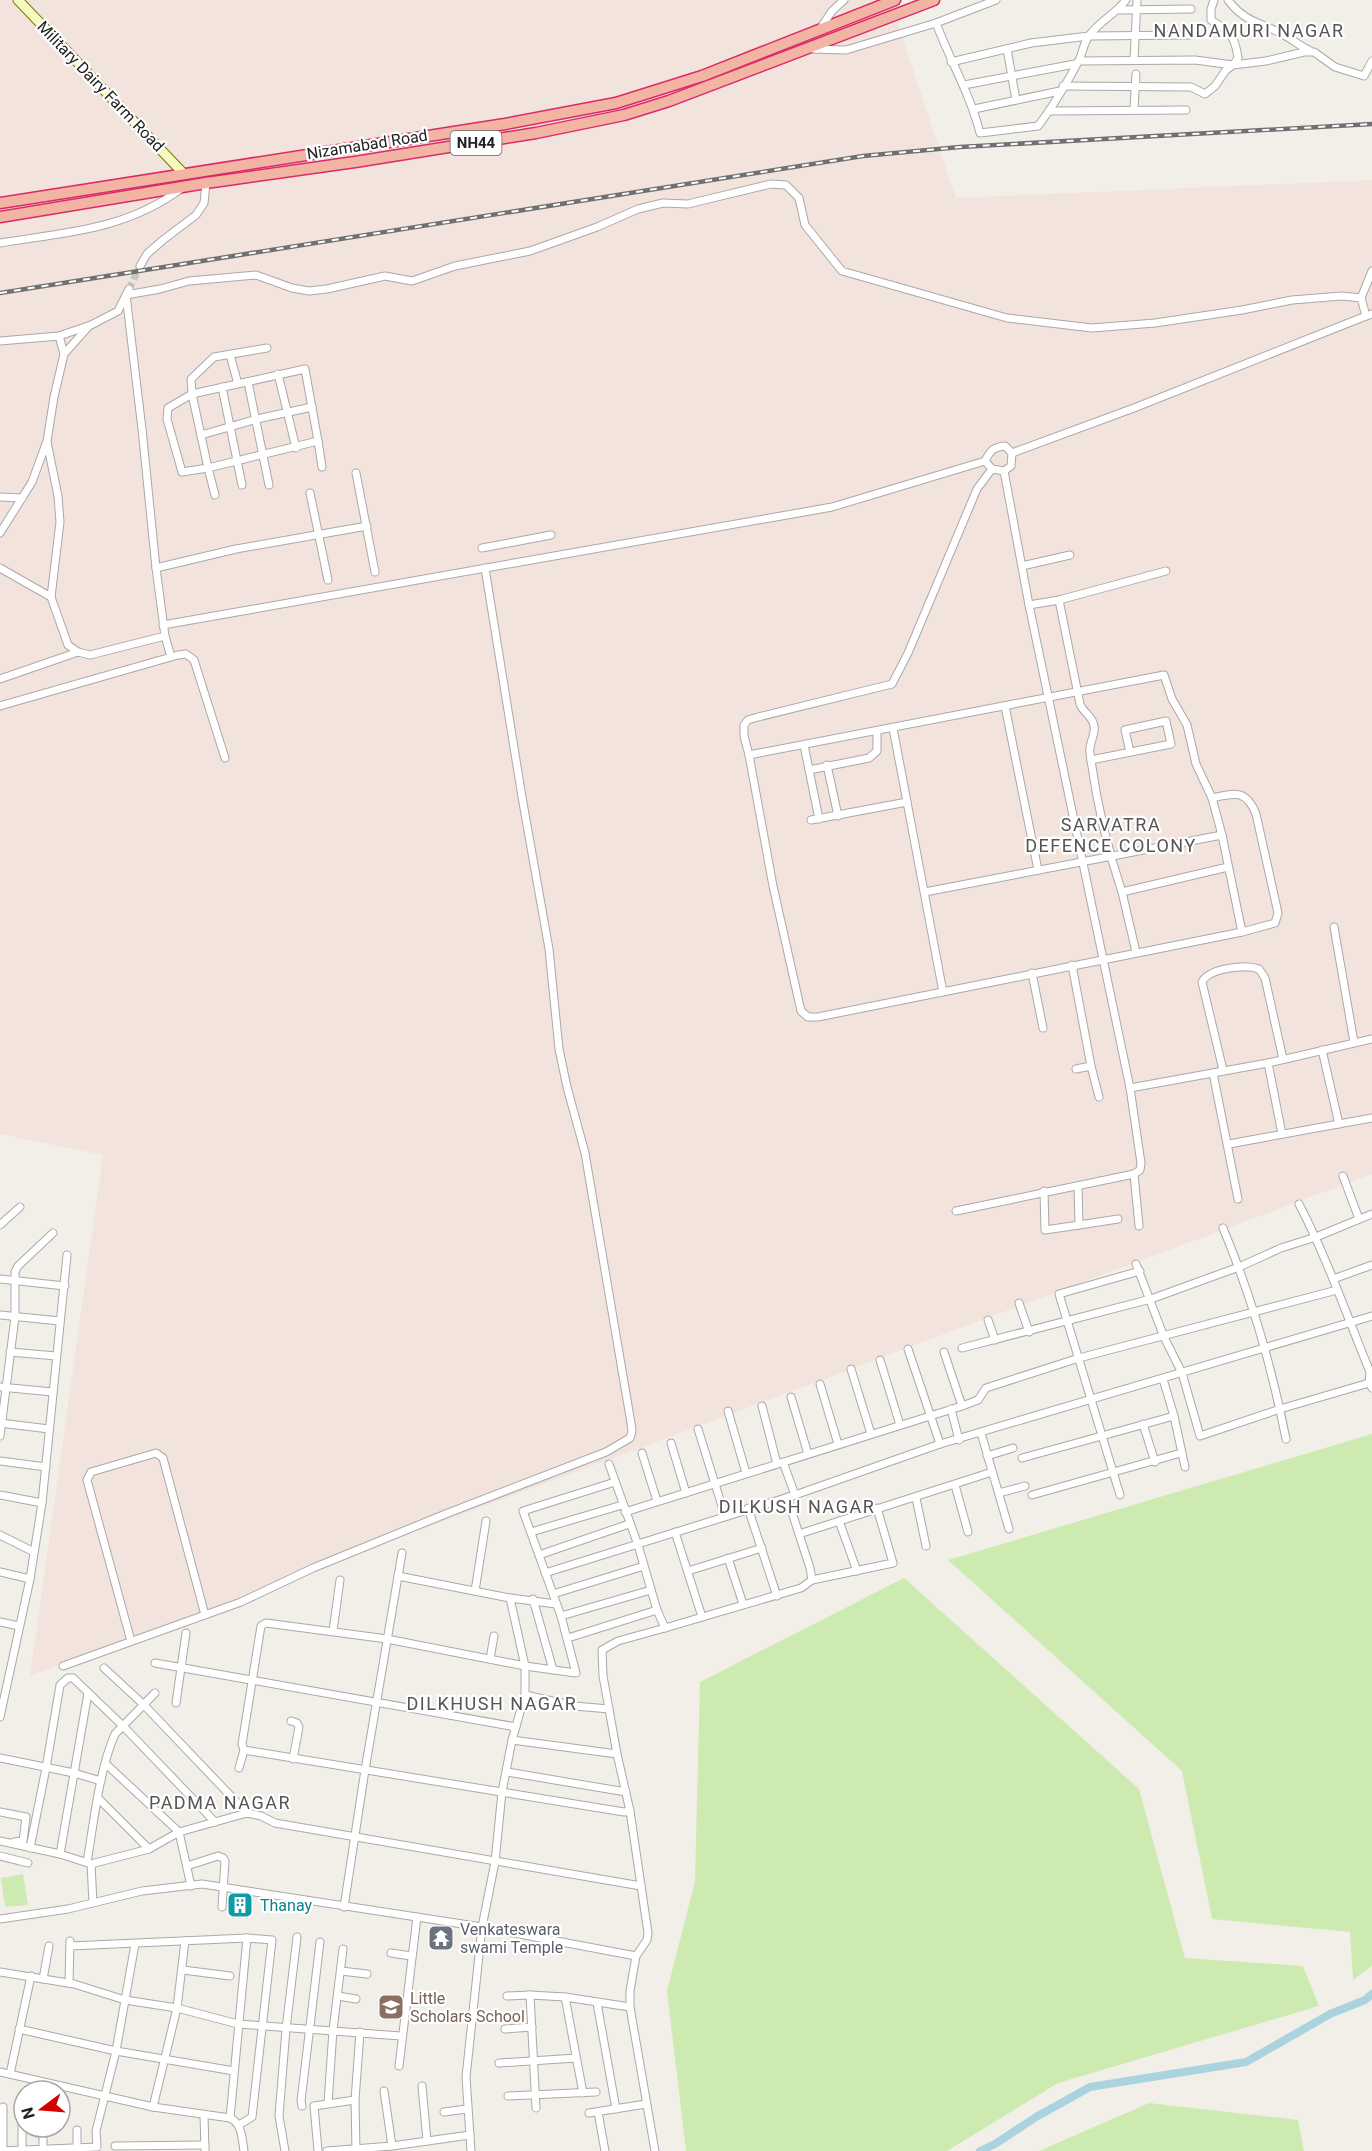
<svg xmlns="http://www.w3.org/2000/svg" width="1372" height="2151" viewBox="0 0 1372 2151" font-family="Roboto,sans-serif">
  <style>
    .military { fill: #f3e3dd }
    .grass { fill: #cdebb0 }
    .lines { fill: none; stroke-linecap: round; stroke-linejoin: round }
    .canal { stroke: #aad3df; stroke-width: 8 }
    .minor-tunnel { stroke: #c8c6c1; stroke-width: 7; stroke-dasharray: 7 3.5; stroke-linecap: butt }
    .minor-casing { stroke: #a9a9a9; stroke-width: 9 }
    .secondary-casing { stroke: #707d05; stroke-width: 11 }
    .trunk-casing { stroke: #dc2a67; stroke-width: 13 }
    .minor { stroke: #fff; stroke-width: 7 }
    .secondary { stroke: #f7fabf; stroke-width: 9 }
    .trunk { stroke: #f2b4a3; stroke-width: 10 }
    .rail-casing { stroke: #707070; stroke-width: 4.5 }
    .rail { stroke: #fff; stroke-width: 2; stroke-dasharray: 7; stroke-linecap: butt }
    .labels { text-anchor: middle; stroke-width: 4.5; stroke-linejoin: round; paint-order: stroke }
    .shield { fill: #fff; stroke: #646464; stroke-width: 1.5 }
    .shield-label { font-size: 15px; font-weight: bold; fill: #222 }
    .street-label { font-size: 16px; fill: #222; stroke: #fff }
    .culture-label { font-size: 16px; fill: #0d838f; stroke: #fff; text-anchor: start }
    .worship-label { font-size: 16px; fill: #5b616d; stroke: #fff; text-anchor: start }
    .education-label { font-size: 16px; fill: #785e54; stroke: #fff; text-anchor: start }
    .neighbourhood-label { font-size: 18px; letter-spacing: 1.5px; fill: #555; stroke: #fff }
  </style>
  <rect width="100%" height="100%" fill="#f2efe9"/>
  <!-- military -->
  <polygon class="military" points="0,0 890,0 956,198 1372,180 1372,1174 30,1676 103,1155 0,1134"/>
  <!-- grass -->
  <g class="grass">
    <polygon points="1372,1434 1372,1966 1353,1980 1350,1932 1212,1919 1182,1771 948,1560"/>
    <polygon points="904,1578 1139,1789 1185,1958 1303,1966 1319,2006 1058,2083 947,2151 686,2151 667,1991 695,1881 700,1682"/>
    <polygon points="23,1874 28,1905 5,1907 1,1878"/>
    <polygon points="1149,2103 1298,2120 1304,2151 1039,2151"/>
  </g>
  <g class="lines">
    <!-- canal -->
    <polyline class="canal" points="980,2151 995,2144 1036,2117 1090,2087 1246,2062 1330,2014 1365,2000 1372,1994"/>
    <!-- minor-tunnel -->
    <polyline class="minor-tunnel" points="129,289 140,266"/>
    <!-- minor casing -->
    <g class="minor-casing">
      <g id="minor">
        <path d="M1228,0C1245,23 1261,22 1284,35C1293,40 1300,46 1309,50"/>
        <polyline points="1119,10 1191,9"/>
        <path d="M936,23C950,60 970,94 980,133L1038,126C1052,108 1070,78 1080,58C1083,51 1084,42 1089,36C1099,21 1116,14 1126,0"/>
        <polyline points="820,29 832,11 844,0"/>
        <polyline points="813,49 846,50 936,23 996,0"/>
        <polyline points="1007,49 1016,100"/>
        <polyline points="1134,60 1137,0"/>
        <path d="M1079,61L1195,60L1233,65L1238,58C1235,35 1229,31 1211,20V9L1214,0"/>
        <polyline points="951,62 1031,43 1089,36 1189,35"/>
        <polyline points="964,85 1075,64"/>
        <polyline points="1063,86 1191,87 1205,94 1215,86 1226,70 1233,65 1266,61 1304,52 1314,52 1335,67 1364,76 1372,61"/>
        <polyline points="974,109 1060,91"/>
        <polyline points="1134,109 1136,74"/>
        <polyline points="1050,111 1186,110"/>
        <path d="M0,243C67,232 126,230 182,188"/>
        <polyline points="140,266 147,254 163,240 196,215 204,203 206,183"/>
        <polyline points="1361,298 1372,271"/>
        <polyline points="59,336 64,354 89,326"/>
        <polyline points="0,341 59,336 91,325 118,311 126,295 160,289 189,281 256,275 292,288 309,291 327,289 385,276 412,281 455,266 530,251 597,227 638,209 663,203 688,204 771,184 786,185 799,198 805,225 842,271 1007,318 1092,328 1155,323 1242,310 1292,300 1342,296 1361,298 1366,316 1372,314"/>
        <polyline points="230,355 238,384"/>
        <polyline points="278,374 296,448"/>
        <polyline points="248,382 269,485"/>
        <polyline points="222,387 242,485"/>
        <polyline points="201,435 257,419 312,407"/>
        <polyline points="318,441 322,467"/>
        <polyline points="47,442 58,496 60,522 51,597"/>
        <path d="M1005,446L1012,453L1011,466L1004,471L992,469L985,461C990,451 993,447 1005,446Z"/>
        <polyline points="1012,453 1134,408 1366,316"/>
        <path d="M992,469L977,489L908,653L892,684L758,717L748,720L744,725V736L749,755L773,886L801,1011L808,1017H818L1242,932L1275,923L1278,913L1256,814C1246,789 1234,793 1212,798"/>
        <polyline points="356,473 375,572"/>
        <polyline points="310,493 328,580"/>
        <polyline points="215,495 208,468 182,472 167,419 168,408 192,394 208,468 318,441 305,369 192,394 191,379 214,357 267,348"/>
        <polyline points="0,497 22,498"/>
        <polyline points="0,533 32,482 47,441 54,397 64,354"/>
        <polyline points="482,548 551,535"/>
        <polyline points="1022,566 1070,555"/>
        <polyline points="0,568 51,597 68,645 78,652 90,655 165,636 156,568 142,429 126,295 129,289"/>
        <polyline points="156,568 236,549 367,526"/>
        <path d="M1059,600L1080,704C1083,713 1093,716 1094,726C1096,736 1088,743 1090,753C1096,799 1107,848 1122,892L1228,867"/>
        <polyline points="1029,605 1059,600 1166,571"/>
        <polyline points="163,625 832,507 985,461"/>
        <polyline points="165,636 171,657"/>
        <polyline points="0,679 78,652"/>
        <polyline points="0,706 178,655 186,654 194,660 225,758"/>
        <polyline points="1005,706 1038,870"/>
        <polyline points="893,728 943,992"/>
        <polyline points="804,745 819,819"/>
        <polyline points="749,755 1164,675 1172,699 1187,725 1196,764 1212,798 1222,835"/>
        <polyline points="1091,760 1171,744 1166,721 1125,730 1130,752"/>
        <polyline points="827,765 838,816"/>
        <polyline points="809,770 869,758 877,751 877,731"/>
        <polyline points="811,820 907,802"/>
        <polyline points="925,892 1222,835 1242,932"/>
        <polyline points="1122,892 1136,952"/>
        <polyline points="1334,927 1354,1042"/>
        <polyline points="1072,965 1091,1066 1076,1069"/>
        <polyline points="1032,973 1043,1028"/>
        <polyline points="1322,1050 1339,1124"/>
        <polyline points="1268,1063 1282,1134"/>
        <polyline points="1091,1066 1099,1097"/>
        <path d="M1223,1070L1202,982C1209,968 1245,964 1259,969L1265,978L1283,1059"/>
        <polyline points="1213,1073 1238,1199"/>
        <polyline points="1130,1088 1268,1063 1372,1039"/>
        <polyline points="1229,1144 1372,1118"/>
        <polyline points="1134,1174 1139,1226"/>
        <polyline points="1343,1176 1359,1219"/>
        <polyline points="1044,1191 1045,1230 1079,1225 1078,1186"/>
        <path d="M1299,1204C1327,1258 1347,1316 1370,1372L1369,1383L1372,1388"/>
        <polyline points="956,1211 1134,1174 1140,1170 1141,1163 1130,1088 1029,605 1004,471"/>
        <polyline points="0,1225 20,1207"/>
        <polyline points="1079,1225 1118,1219"/>
        <path d="M1223,1228C1251,1295 1272,1368 1286,1439"/>
        <polyline points="1136,1264 1164,1337 1182,1373 1200,1436 1280,1409 1369,1383"/>
        <polyline points="0,1279 65,1286"/>
        <polyline points="1333,1279 1372,1265"/>
        <polyline points="1019,1303 1029,1332"/>
        <polyline points="0,1315 60,1321"/>
        <polyline points="988,1320 995,1340"/>
        <polyline points="962,1348 1151,1299 1239,1267 1281,1248 1316,1237 1372,1214"/>
        <polyline points="908,1349 940,1444"/>
        <polyline points="10,1352 56,1356"/>
        <polyline points="944,1352 962,1406"/>
        <polyline points="880,1360 900,1425"/>
        <polyline points="851,1369 871,1434"/>
        <polyline points="1163,1379 1174,1416 1185,1467"/>
        <polyline points="820,1384 838,1444"/>
        <polyline points="0,1387 53,1392"/>
        <polyline points="791,1397 808,1454"/>
        <polyline points="762,1406 777,1464"/>
        <polyline points="951,1409 959,1440"/>
        <polyline points="728,1411 746,1473"/>
        <polyline points="0,1423 49,1429"/>
        <polyline points="1143,1424 1155,1462"/>
        <polyline points="698,1429 725,1516"/>
        <polyline points="981,1433 1009,1529"/>
        <polyline points="0,1436 15,1317 15,1272 18,1266 53,1233"/>
        <polyline points="671,1443 686,1493"/>
        <polyline points="642,1453 657,1501"/>
        <polyline points="987,1456 1013,1448"/>
        <polyline points="1022,1458 1174,1416"/>
        <polyline points="0,1461 46,1467"/>
        <polyline points="783,1462 795,1495"/>
        <polyline points="609,1464 638,1545 657,1610 665,1628 801,1588 812,1580 810,1568 787,1497"/>
        <polyline points="615,1482 523,1511 561,1616 576,1673 525,1666 387,1639 266,1623 261,1626 242,1744 244,1750 250,1751 624,1812 630,1811 648,1933 647,1940 636,1956"/>
        <polyline points="955,1485 968,1532"/>
        <polyline points="999,1493 1025,1486"/>
        <polyline points="0,1495 42,1503"/>
        <polyline points="1032,1495 1181,1453"/>
        <polyline points="1120,1495 1059,1294 1140,1271"/>
        <polyline points="916,1498 926,1546"/>
        <polyline points="748,1508 777,1596"/>
        <polyline points="625,1512 962,1406 978,1400 986,1388 1079,1358 1337,1290"/>
        <polyline points="839,1521 857,1571"/>
        <polyline points="531,1532 622,1505"/>
        <polyline points="675,1532 702,1617"/>
        <polyline points="799,1534 992,1472"/>
        <polyline points="0,1535 34,1552"/>
        <polyline points="539,1555 629,1524"/>
        <polyline points="728,1558 743,1604"/>
        <polyline points="688,1571 762,1548"/>
        <polyline points="0,1572 30,1579"/>
        <polyline points="545,1573 795,1495 940,1444 1372,1316"/>
        <polyline points="398,1576 510,1598 556,1604"/>
        <polyline points="812,1580 893,1563 877,1508"/>
        <polyline points="475,1591 486,1521"/>
        <polyline points="553,1594 644,1566"/>
        <polyline points="533,1599 553,1670"/>
        <polyline points="561,1616 651,1590"/>
        <polyline points="0,1622 19,1626"/>
        <polyline points="333,1631 340,1580"/>
        <polyline points="568,1638 657,1610"/>
        <polyline points="131,1641 87,1480 91,1472 156,1453 163,1458 205,1615"/>
        <polyline points="490,1659 494,1636"/>
        <polyline points="155,1663 516,1727"/>
        <polyline points="63,1666 241,1602 313,1568 448,1513 606,1452 630,1438 632,1431 631,1423 585,1153 567,1087 559,1049 549,949 522,797 485,568"/>
        <polyline points="104,1668 144,1705 247,1813"/>
        <polyline points="525,1695 575,1706 609,1709 617,1754 630,1811"/>
        <polyline points="176,1703 186,1633"/>
        <polyline points="609,1709 603,1676 602,1650 618,1641 665,1628"/>
        <polyline points="0,1717 30,1579 42,1503 67,1255"/>
        <polyline points="291,1721 297,1723 299,1727 293,1759"/>
        <polyline points="512,1740 617,1754"/>
        <polyline points="0,1758 74,1773 101,1781"/>
        <polyline points="106,1764 179,1832 191,1886"/>
        <polyline points="239,1768 244,1750"/>
        <polyline points="507,1772 626,1792"/>
        <polyline points="98,1798 149,1849"/>
        <polyline points="0,1812 26,1817 23,1841 14,1842"/>
        <polyline points="0,1841 60,1854 91,1864 149,1849 179,1832 247,1813 261,1816 275,1823 641,1886"/>
        <polyline points="30,1848 46,1768 60,1685 68,1678 73,1678 123,1726 215,1822"/>
        <polyline points="60,1854 88,1693"/>
        <polyline points="0,1856 28,1863"/>
        <path d="M87,1862C94,1822 99,1770 115,1734L155,1693"/>
        <polyline points="91,1864 93,1903"/>
        <polyline points="187,1866 218,1856 223,1858 225,1861 222,1907"/>
        <polyline points="344,1907 365,1770 402,1553"/>
        <polyline points="0,1919 68,1909 142,1891 202,1884 482,1927 636,1956 630,1991 630,2007 655,2151"/>
        <polyline points="70,1946 247,1938"/>
        <polyline points="391,1953 411,1956"/>
        <polyline points="183,1970 230,1976"/>
        <polyline points="341,1971 367,1974"/>
        <polyline points="0,1972 74,1984 125,2000 177,2008 238,2024 401,2036"/>
        <polyline points="43,1979 49,1946"/>
        <polyline points="69,1983 70,1941"/>
        <polyline points="338,1996 356,1999"/>
        <polyline points="507,1996 530,1995"/>
        <polyline points="565,1997 583,2093"/>
        <polyline points="597,2003 616,2109"/>
        <polyline points="19,2029 116,2051 234,2071"/>
        <polyline points="505,2029 532,2027"/>
        <polyline points="499,2063 576,2058"/>
        <polyline points="399,2066 417,1917"/>
        <polyline points="0,2072 153,2107 230,2118"/>
        <polyline points="10,2074 31,1976"/>
        <polyline points="422,2086 427,2141"/>
        <polyline points="384,2091 392,2146"/>
        <polyline points="508,2096 596,2092"/>
        <polyline points="328,2103 333,2030 343,1949"/>
        <polyline points="302,2106 301,2101 320,1942"/>
        <polyline points="3,2107 3,2151"/>
        <polyline points="153,2107 177,2008 185,1941"/>
        <polyline points="536,2108 530,1995 565,1997 630,2007"/>
        <polyline points="444,2112 467,2109"/>
        <polyline points="598,2112 605,2151"/>
        <polyline points="589,2113 646,2104"/>
        <polyline points="204,2115 205,2151"/>
        <path d="M239,2125L252,2117L272,1940L247,1938L230,2118C242,2123 242,2139 244,2151"/>
        <polyline points="77,2130 77,2148"/>
        <polyline points="115,2146 205,2145"/>
        <polyline points="0,2151 97,2147 96,2131 116,2051 135,1944"/>
        <polyline points="22,2151 22,2114"/>
        <polyline points="43,2151 43,2127"/>
        <polyline points="285,2151 279,2116 286,2029 297,1937"/>
        <polyline points="318,2151 314,2106 355,2100"/>
        <polyline points="327,2151 392,2146 470,2135"/>
        <polyline points="356,2151 355,2100 360,2032"/>
        <polyline points="471,2151 466,2077 482,1927 495,1862 502,1792 512,1740 525,1695 525,1666 510,1598"/>
      </g>
    </g>
    <!-- secondary casing -->
    <g class="secondary-casing">
      <polyline id="secondary" points="18,0 183,173"/>
    </g>
    <!-- trunk casing -->
    <g class="trunk-casing">
      <g id="trunk">
        <polyline points="0,203 505,124 616,103 702,76 895,0"/>
        <polyline points="0,217 206,183 355,162 536,133 624,115 669,101 934,0"/>
      </g>
    </g>
    <!-- minor -->
    <use href="#minor" class="minor"/>
    <!-- secondary -->
    <use href="#secondary" class="secondary"/>
    <!-- trunk -->
    <use href="#trunk" class="trunk"/>
    <!-- rail casing -->
    <g class="rail-casing">
      <polyline id="rail" points="0,293 863,156 960,147 1372,124"/>
    </g>
    <!-- rail -->
    <use href="#rail" class="rail"/>
  </g>
  <!-- icons -->
  <defs>
    <g id="building-square" transform="scale(1.35)"><rect x="-9" y="-9" width="18" height="18" rx="4" fill="#0f9aa8" stroke="#fff"/><path d="M-4-6H4V6H1V3H-1V6H-4ZM-2.5-4.3h1.7v1.8h-1.7ZM.8-4.3h1.7v1.8H.8ZM-2.5-1h1.7V.8h-1.7ZM.8-1h1.7V.8H.8Z" fill="#fff"/></g>
    <g id="temple-square" transform="scale(1.35)"><rect x="-9" y="-9" width="18" height="18" rx="4" fill="#6b7280" stroke="#fff"/><path d="M0-6L5-2H3V0L6.5 2.5H4V6H1.5V3h-3V6H-4V2.5H-6.5L-3 0V-2H-5Z" fill="#fff"/></g>
    <g id="school-square" transform="scale(1.35)"><rect x="-9" y="-9" width="18" height="18" rx="4" fill="#8d6e63" stroke="#fff"/><path d="M0-5L7-2L0 1L-7-2ZM-4 1L0 2.5L4 1V4Q0 6-4 4Z" fill="#fff"/></g>
  </defs>
  <g fill-rule="evenodd">
    <use href="#building-square" x="240" y="1905"/>
    <use href="#temple-square" x="441" y="1938"/>
    <use href="#school-square" x="391" y="2007"/>
  </g>
  <g class="labels">
    <!-- shield labels -->
    <rect class="shield" x="450.5" y="131" width="51" height="24" rx="4.5"/>
    <g class="shield-label">
      <text x="476" y="148">NH44</text>
    </g>
    <!-- street labels -->
    <g class="street-label">
      <text transform="translate(101 86) rotate(46)" y="6">Military Dairy Farm Road</text>
      <text transform="translate(367 144) rotate(-9)" y="6">Nizamabad Road</text>
    </g>
    <!-- culture labels -->
    <g class="culture-label">
      <text x="260" y="1911">Thanay</text>
    </g>
    <!-- worship labels -->
    <g class="worship-label">
      <text x="460" y="1935">Venkateswara<tspan x="460" dy="18">swami Temple</tspan></text>
    </g>
    <!-- education labels -->
    <g class="education-label">
      <text x="410" y="2004">Little<tspan x="410" dy="18">Scholars School</tspan></text>
    </g>
    <!-- neighbourhood labels -->
    <g class="neighbourhood-label">
      <text x="1249" y="37">NANDAMURI NAGAR</text>
      <text x="1111" y="831">SARVATRA<tspan x="1111" dy="21">DEFENCE COLONY</tspan></text>
      <text x="797" y="1513">DILKUSH NAGAR</text>
      <text x="492" y="1710">DILKHUSH NAGAR</text>
      <text x="220" y="1809">PADMA NAGAR</text>
    </g>
  </g>
  <!-- north arrow -->
  <g transform="translate(42 2109) rotate(254)"><circle r="28" fill="#ffffff" stroke="#a7a7a7" stroke-width="1.5"/>
  <path d="M0-4.5L10 22L0 15L-10 22Z" fill="#d40000"/>
  <text y="-9" font-size="16" font-weight="bold" text-anchor="middle" fill="#222222">N</text>
  </g>
</svg>
